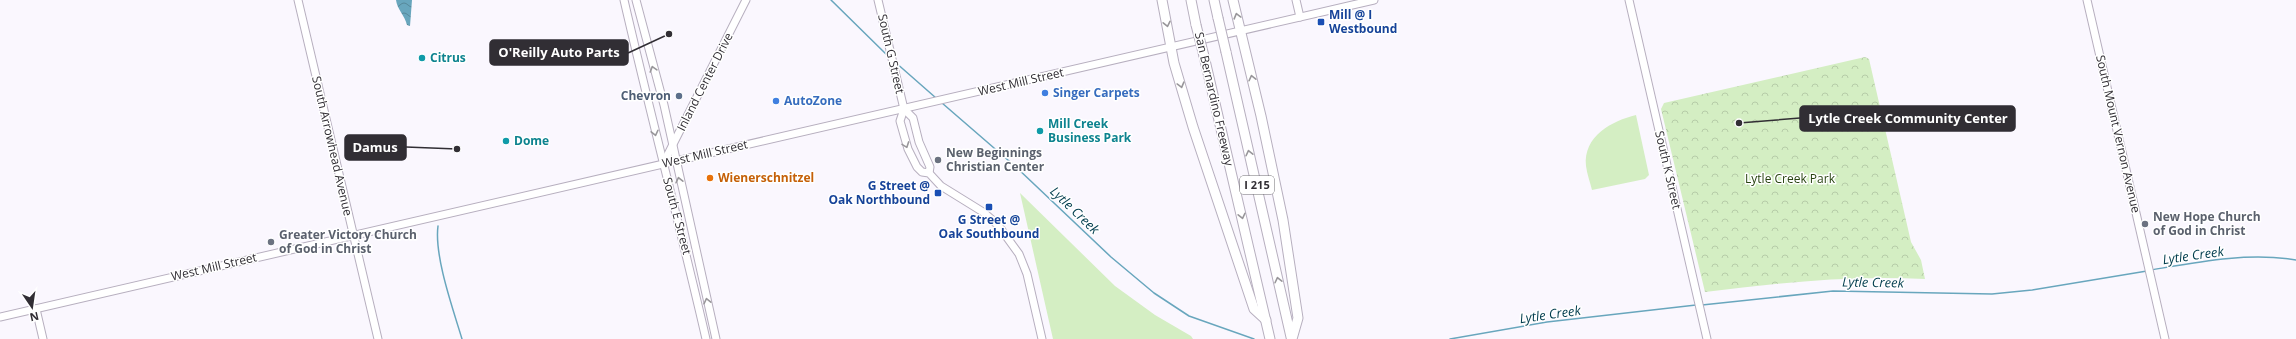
<svg xmlns="http://www.w3.org/2000/svg" width="2296" height="339" viewBox="0 0 2296 339" font-family="'Open Sans',sans-serif">
  <style>
    .green { fill: #d4eec3 }
    .park { fill: url(#park-crowns) }
    .water { fill: url(#water-waves) }
    .lines { fill: none; stroke-linecap: round; stroke-linejoin: round }
    .stream { stroke: #68a6bd; stroke-width: 1.5 }
    .secondary-casing { stroke: #b7afbf; stroke-width: 9 }
    .highway-casing { stroke: #b7afbf; stroke-width: 11 }
    .secondary { stroke: #fff; stroke-width: 7 }
    .highway { stroke: #fff; stroke-width: 9 }
    .highway-bridge-casing { stroke: #b7afbf; stroke-width: 11; stroke-linecap: butt }
    .highway-bridge { stroke: #fff; stroke-width: 9 }
    .oneway { stroke: #98969a }
    .transit-dot { fill: #1a4fb4; stroke: #fff; stroke-width: 1.5 }
    .culture-dot { fill: #0f9aa8; stroke: #fff; stroke-width: 1.5 }
    .shop-dot { fill: #3f7fe0; stroke: #fff; stroke-width: 1.5 }
    .service-dot { fill: #5c6f8a; stroke: #fff; stroke-width: 1.5 }
    .worship-dot { fill: #6b7280; stroke: #fff; stroke-width: 1.5 }
    .food-dot { fill: #e8710a; stroke: #fff; stroke-width: 1.5 }
    .labels { text-anchor: middle; stroke-width: 3; stroke-linejoin: round; paint-order: stroke }
    .shield { fill: #fff; stroke: #6f6d71; stroke-width: 1 }
    .shield-label { font-size: 11px; font-weight: bold; fill: #312e34 }
    .transit-label { font-size: 12px; font-weight: bold; fill: #164399; stroke: #fff; text-anchor: start }
    .street-label { font-size: 12px; fill: #312e34; stroke: #fff }
    .culture-label { font-size: 12px; font-weight: bold; fill: #0d838f; stroke: #fff; text-anchor: start }
    .shop-label { font-size: 12px; font-weight: bold; fill: #366cbe; stroke: #fff; text-anchor: start }
    .service-label { font-size: 12px; font-weight: bold; fill: #4e5e75; stroke: #fff; text-anchor: end }
    .worship-label { font-size: 12px; font-weight: bold; fill: #5b616d; stroke: #fff; text-anchor: start }
    .food-label { font-size: 12px; font-weight: bold; fill: #c56008; stroke: #fff; text-anchor: start }
    .park-label { font-size: 12px; fill: #294311; stroke: #fff }
    .water-label { font-size: 13px; font-style: italic; fill: #023d4e; stroke: #fff }
    .leader { fill: none; stroke: #312e34; stroke-width: 1.5 }
    .callout-dot { fill: #312e34; stroke: #fff; stroke-width: 1.5 }
    .callout { fill: #312e34; stroke: #312e34; stroke-width: 1.5 }
    .callout-label { font-size: 13px; text-anchor: middle; font-weight: bold; fill: #fff }
  </style>
  <defs>
    <pattern id="park-crowns" width="20" height="18" patternUnits="userSpaceOnUse"><rect width="20" height="18" fill="#d4eec3"/><path d="M2 6a3 3 0 1 1 6 0M12 15a3 3 0 1 1 6 0" fill="none" stroke="#b6cca8"/></pattern>
    <pattern id="water-waves" width="16" height="10" patternUnits="userSpaceOnUse"><rect width="16" height="10" fill="#68a6bd"/><path d="M0 5q4-4 8 0t8 0" fill="none" stroke="#56889a"/></pattern>
  </defs>
  <rect width="100%" height="100%" fill="#faf7fe"/>
  <!-- green -->
  <g class="green">
    <path d="M1636,115L1649,175L1645,179L1592,190C1590,182 1587,174 1586,166C1583,136 1612,121 1636,115Z"/>
    <polygon points="1020,193 1115,286 1155,315 1191,336 1193,339 1053,339"/>
  </g>
  <!-- park -->
  <path class="park" d="M1865,57L1869,59L1911,242L1921,260L1925,279C1849,275 1780,283 1705,292L1661,109L1664,103Z"/>
  <!-- water -->
  <path class="water" d="M396,0H412L410,26L407,25C405,16 397,9 396,0Z"/>
  <g class="lines">
    <!-- stream -->
    <g class="stream">
      <polyline points="831,0 888,56"/>
      <polyline points="895,62 936,98"/>
      <polyline points="942,103 1016,167 1111,257 1154,293 1189,316 1254,339"/>
      <path d="M438,226C434,256 453,309 462,339"/>
      <path d="M2151,270C2198,262 2248,252 2296,260"/>
      <polyline points="1702,305 1833,291 1992,294 2032,290 2147,271"/>
      <polyline points="1450,339 1547,322 1696,305"/>
    </g>
    <!-- secondary casing -->
    <g class="secondary-casing">
      <g id="secondary">
        <polyline points="298,0 378,339"/>
        <path d="M624,0C650,113 680,226 706,339"/>
        <polyline points="636,0 664,105 716,339"/>
        <polyline points="878,0 904,109 913,118 919,142 930,167 929,173"/>
        <polyline points="1296,0 1300,17"/>
        <polyline points="1629,0 1707,339"/>
        <polyline points="2087,0 2165,339"/>
        <polyline points="904,109 900,121 908,149 917,167 922,172 929,173 941,186 983,212 998,225 1019,254 1027,274 1042,339"/>
        <polyline points="663,164 746,0"/>
        <polyline points="36,309 43,339"/>
        <polyline points="0,317 1374,0"/>
      </g>
    </g>
    <!-- highway casing -->
    <g class="highway-casing">
      <g id="highway">
        <polyline points="1162,0 1174,63 1193,127 1254,309 1266,320"/>
        <polyline points="1191,0 1196,25"/>
        <polyline points="1214,0 1218,18"/>
        <polyline points="1233,0 1261,116 1283,220 1298,318 1292,339"/>
        <polyline points="1226,52 1291,337"/>
        <polyline points="1204,56 1270,339"/>
      </g>
    </g>
    <!-- secondary -->
    <use href="#secondary" class="secondary"/>
    <!-- highway -->
    <use href="#highway" class="highway"/>
    <!-- highway-bridge casing -->
    <g class="highway-bridge-casing">
      <g id="highway-bridge">
        <polyline points="1218,18 1226,52"/>
        <polyline points="1196,25 1204,56"/>
      </g>
    </g>
    <!-- highway-bridge -->
    <use href="#highway-bridge" class="highway-bridge"/>
  </g>
  <!-- one-way arrows -->
  <defs><path id="oneway-chevron" d="M-2-3.5L2.5 0L-2 3.5" fill="none" stroke-width="1.6" stroke-linecap="round" stroke-linejoin="round"/></defs>
  <g class="oneway">
    <use href="#oneway-chevron" transform="translate(1237 16) rotate(-105)"/>
    <use href="#oneway-chevron" transform="translate(1167 24) rotate(78)"/>
    <use href="#oneway-chevron" transform="translate(653 69) rotate(-107)"/>
    <use href="#oneway-chevron" transform="translate(1252 78) rotate(-103)"/>
    <use href="#oneway-chevron" transform="translate(1181 85) rotate(75)"/>
    <use href="#oneway-chevron" transform="translate(655 133) rotate(77)"/>
    <use href="#oneway-chevron" transform="translate(906 145) rotate(70)"/>
    <use href="#oneway-chevron" transform="translate(1249 153) rotate(-103)"/>
    <use href="#oneway-chevron" transform="translate(679 180) rotate(-103)"/>
    <use href="#oneway-chevron" transform="translate(1242 216) rotate(77)"/>
    <use href="#oneway-chevron" transform="translate(1278 280) rotate(-103)"/>
    <use href="#oneway-chevron" transform="translate(707 301) rotate(-103)"/>
  </g>
  <!-- markers -->
  <g class="transit-dot">
    <rect x="1317" y="18" width="8" height="8" rx="2"/>
    <rect x="934" y="189" width="8" height="8" rx="2"/>
    <rect x="985" y="203" width="8" height="8" rx="2"/>
  </g>
  <g class="culture-dot">
    <circle cx="422" cy="58" r="4"/>
    <circle cx="1040" cy="131" r="4"/>
    <circle cx="506" cy="141" r="4"/>
  </g>
  <g class="shop-dot">
    <circle cx="1045" cy="93" r="4"/>
    <circle cx="776" cy="101" r="4"/>
  </g>
  <circle class="service-dot" cx="679" cy="96" r="4"/>
  <g class="worship-dot">
    <circle cx="938" cy="160" r="4"/>
    <circle cx="2145" cy="224" r="4"/>
    <circle cx="271" cy="242" r="4"/>
  </g>
  <circle class="food-dot" cx="710" cy="178" r="4"/>
  <g class="labels">
    <!-- shield labels -->
    <rect class="shield" x="1240" y="176" width="34" height="18" rx="3"/>
    <g class="shield-label">
      <text x="1257" y="189">I 215</text>
    </g>
    <!-- transit labels -->
    <g class="transit-label">
      <text x="1329" y="19">Mill @ I<tspan x="1329" dy="14">Westbound</tspan></text>
      <text x="930" y="190" text-anchor="end">G Street @<tspan x="930" dy="14">Oak Northbound</tspan></text>
      <text x="989" y="224" text-anchor="middle">G Street @<tspan x="989" dy="14">Oak Southbound</tspan></text>
    </g>
    <!-- street labels -->
    <g class="street-label">
      <text transform="translate(891 54) rotate(77)" y="4">South G Street</text>
      <text transform="translate(705 82) rotate(-63)" y="4">Inland Center Drive</text>
      <text transform="translate(1021 82) rotate(-13)" y="4">West Mill Street</text>
      <text transform="translate(1214 99) rotate(77)" y="4">San Bernardino Freeway</text>
      <text transform="translate(2118 134) rotate(77)" y="4">South Mount Vernon Avenue</text>
      <text transform="translate(332 146) rotate(77)" y="4">South Arrowhead Avenue</text>
      <text transform="translate(705 154) rotate(-13)" y="4">West Mill Street</text>
      <text transform="translate(1668 170) rotate(77)" y="4">South K Street</text>
      <text transform="translate(677 216) rotate(75)" y="4">South E Street</text>
      <text transform="translate(214 267) rotate(-13)" y="4">West Mill Street</text>
    </g>
    <!-- culture labels -->
    <g class="culture-label">
      <text x="430" y="62">Citrus</text>
      <text x="1048" y="128">Mill Creek<tspan x="1048" dy="14">Business Park</tspan></text>
      <text x="514" y="145">Dome</text>
    </g>
    <!-- shop labels -->
    <g class="shop-label">
      <text x="1053" y="97">Singer Carpets</text>
      <text x="784" y="105">AutoZone</text>
    </g>
    <!-- service labels -->
    <g class="service-label">
      <text x="671" y="100">Chevron</text>
    </g>
    <!-- worship labels -->
    <g class="worship-label">
      <text x="946" y="157">New Beginnings<tspan x="946" dy="14">Christian Center</tspan></text>
      <text x="2153" y="221">New Hope Church<tspan x="2153" dy="14">of God in Christ</tspan></text>
      <text x="279" y="239">Greater Victory Church<tspan x="279" dy="14">of God in Christ</tspan></text>
    </g>
    <!-- food labels -->
    <g class="food-label">
      <text x="718" y="182">Wienerschnitzel</text>
    </g>
    <!-- park labels -->
    <g class="park-label">
      <text x="1790" y="183">Lytle Creek Park</text>
    </g>
    <!-- water labels -->
    <g class="water-label">
      <text transform="translate(1075 210) rotate(44)" y="5">Lytle Creek</text>
      <text transform="translate(2193 255) rotate(-8)" y="5">Lytle Creek</text>
      <text transform="translate(1873 282) rotate(1)" y="5">Lytle Creek</text>
      <text transform="translate(1550 314) rotate(-8)" y="5">Lytle Creek</text>
    </g>
  </g>
  <!-- callouts -->
  <path class="leader" d="M669 34L628 53M1739 123L1800 118M457 149L406 147"/>
  <g class="callout-dot">
    <circle cx="669" cy="34" r="4"/>
    <circle cx="1739" cy="123" r="4"/>
    <circle cx="457" cy="149" r="4"/>
  </g>
  <g class="callout">
    <rect x="490" y="40" width="138" height="25" rx="4"/>
    <rect x="1800" y="106" width="215" height="25" rx="4"/>
    <rect x="345" y="135" width="61" height="25" rx="4"/>
  </g>
  <g class="callout-label">
    <text x="559" y="57">O'Reilly Auto Parts</text>
    <text x="1908" y="123">Lytle Creek Community Center</text>
    <text x="375" y="152">Damus</text>
  </g>
  <!-- north arrow -->
  <g transform="translate(32 307) rotate(167)" stroke="#ffffff" stroke-width="3" paint-order="stroke">
  <path d="M0-3L7 15L0 10L-7 15Z" fill="#312e34"/>
  <text y="-6" font-size="11" font-weight="bold" text-anchor="middle" fill="#312e34">N</text>
  </g>
</svg>
